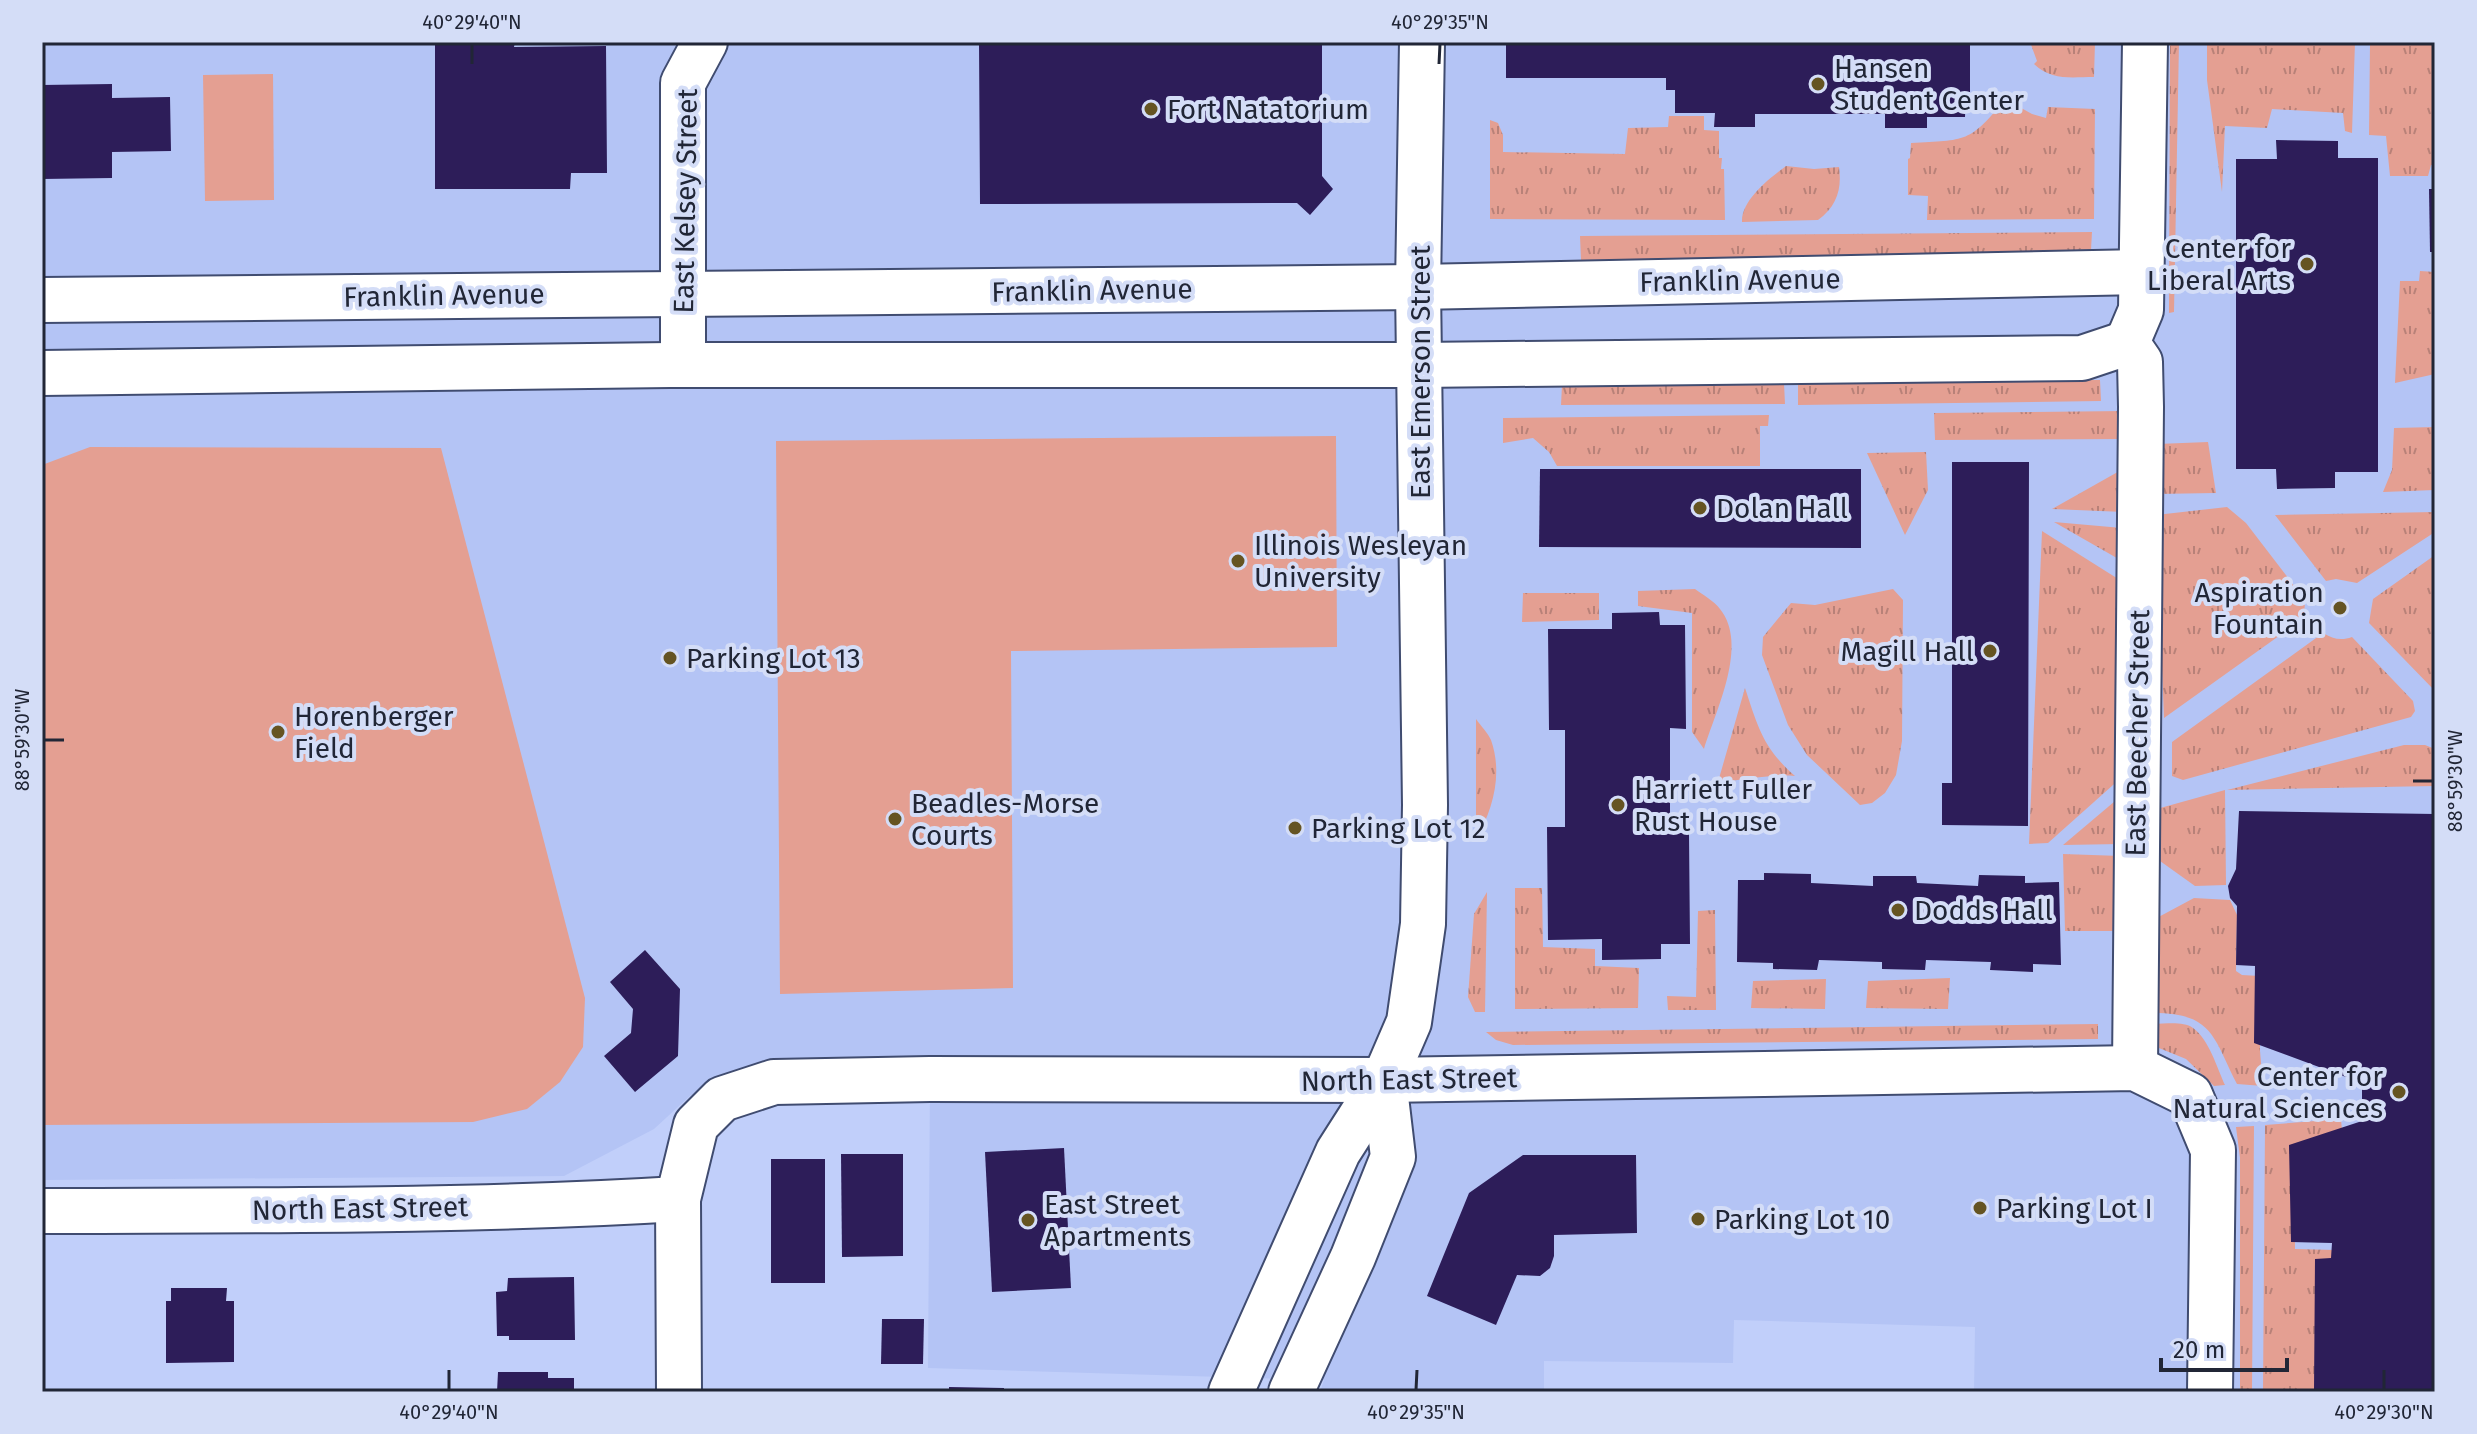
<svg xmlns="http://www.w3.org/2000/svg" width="2477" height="1434" viewBox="0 0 2477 1434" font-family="'Fira Sans',sans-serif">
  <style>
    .built { fill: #b4c4f5 }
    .grass { fill: url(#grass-tufts) }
    .pitch { fill: #e49f92 }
    .building { fill: #2d1d59 }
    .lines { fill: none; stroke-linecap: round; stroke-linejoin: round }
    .minor-casing { stroke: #404c70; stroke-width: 48 }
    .major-casing { stroke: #404c70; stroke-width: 48 }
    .minor { stroke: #fff; stroke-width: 44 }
    .major { stroke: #fff; stroke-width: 44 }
    .ticks { fill: none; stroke: #212636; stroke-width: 3 }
    .poi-dot { fill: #655422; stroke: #d4ddf7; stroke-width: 3 }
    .labels { text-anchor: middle; stroke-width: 8; stroke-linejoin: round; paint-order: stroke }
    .poi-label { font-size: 28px; fill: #212636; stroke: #d4ddf7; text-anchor: start }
    .street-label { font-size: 28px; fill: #212636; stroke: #d4ddf7 }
    .neatline { fill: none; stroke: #212636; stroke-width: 3 }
    .ticks-label { font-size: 20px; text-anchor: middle; fill: #212636 }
  </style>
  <defs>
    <pattern id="grass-tufts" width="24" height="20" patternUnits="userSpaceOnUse" patternTransform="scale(2)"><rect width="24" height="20" fill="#e49f92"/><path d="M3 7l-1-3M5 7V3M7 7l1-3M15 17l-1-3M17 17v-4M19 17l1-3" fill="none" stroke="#b88178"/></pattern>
  </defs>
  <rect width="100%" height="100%" fill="#c1cffa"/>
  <!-- built -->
  <polygon class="built" points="42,42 2435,42 2435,1392 1974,1392 1975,1327 1734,1320 1733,1363 1544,1361 1544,1392 1320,1392 1324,1380 928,1368 930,1080 722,1099 691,1095 654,1129 564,1176 42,1180"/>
  <!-- grass -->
  <g class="grass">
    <path d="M2030,42H2095L2094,77C2071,77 2052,81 2034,64L2037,61Z"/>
    <polygon points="2170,42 2179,42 2174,312 2169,313"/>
    <polygon points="2207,42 2355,42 2352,133 2345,131 2343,113 2272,109 2267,128 2225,126 2222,192 2207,80"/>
    <polygon points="2370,42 2435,42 2435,165 2431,165 2428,176 2390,176 2386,136 2369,135"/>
    <path d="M2005,99L2032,114L2046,118L2048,107L2095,109L2094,219L1927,220L1928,196L1908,195V159L1910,158L1911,143C1966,140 1970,143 2005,99Z"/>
    <polygon points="1669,116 1704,116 1704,130 1719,131 1719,158 1722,158 1721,169 1724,169 1725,220 1490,219 1490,120 1498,123 1503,135 1503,152 1625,154 1628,128 1668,127"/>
    <path d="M1786,166L1814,169L1839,167C1842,189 1837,206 1818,220L1742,222C1741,200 1770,178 1786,166Z"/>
    <polygon points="2092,232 2091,250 2067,255 1581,260 1580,236"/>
    <polygon points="2420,271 2435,272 2435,374 2395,383 2400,281 2419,281"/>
    <polygon points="2100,380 2101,401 1798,405 1798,382"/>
    <polygon points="1784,383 1785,404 1561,405 1562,385"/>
    <polygon points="2125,411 2125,439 1935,440 1934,413"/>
    <polygon points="1769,415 1768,426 1760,426 1760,466 1557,466 1549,452 1533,438 1503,443 1503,418"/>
    <polygon points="2435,427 2435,490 2383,492 2392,470 2394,428"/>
    <polygon points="2208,442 2216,493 2156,494 2157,444"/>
    <polygon points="1926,452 1928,490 1905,535 1867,453"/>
    <polygon points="2123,469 2124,512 2052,509"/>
    <polygon points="2227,507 2246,523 2305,600 2304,618 2164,718 2156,515"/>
    <polygon points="2435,512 2435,532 2357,583 2336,579 2326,581 2275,515"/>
    <polygon points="2054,522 2122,528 2122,561"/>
    <polygon points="2042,531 2123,582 2122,777 2048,843 2029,844"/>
    <polygon points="2435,555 2435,691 2369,623 2373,599"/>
    <path d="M1695,589C1703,595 1714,601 1720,609C1749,645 1716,710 1704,749L1692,732V613L1638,606V591Z"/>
    <polygon points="1893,589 1903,600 1902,741 1896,775 1885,793 1872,803 1860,805 1807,755 1788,725 1772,682 1762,655 1763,637 1791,603 1815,605"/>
    <polygon points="1523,593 1599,593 1599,620 1522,622"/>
    <path d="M2323,633C2333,639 2341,641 2352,637L2413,701L2415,711L2411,717L2183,780L2172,776V742Z"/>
    <path d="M1745,688C1758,727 1763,748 1795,776C1769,774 1744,780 1718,782Z"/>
    <path d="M1476,719C1481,726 1488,733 1491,740C1503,774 1493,810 1476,839Z"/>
    <polygon points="2404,745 2425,745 2435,749 2435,786 2227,790"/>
    <polygon points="2225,790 2226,885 2195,886 2153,856 2153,810"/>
    <polygon points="2121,796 2121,844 2063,845"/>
    <polygon points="2063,854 2121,856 2120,931 2065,931"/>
    <polygon points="1515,888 1542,888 1543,947 1595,949 1595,966 1639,968 1638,1008 1515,1009"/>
    <polygon points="1487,892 1485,1012 1475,1012 1468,997 1474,914"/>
    <path d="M2194,898L2230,900L2237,915L2236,971L2242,975L2260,976V1051L2263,1086L2237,1084C2213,1037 2213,1013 2153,1013V920Z"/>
    <polygon points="1715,910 1716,1010 1668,1010 1667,996 1696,997 1698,911"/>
    <polygon points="1950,978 1948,1009 1866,1008 1868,981"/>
    <polygon points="1826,979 1825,1009 1751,1008 1753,981"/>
    <polygon points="2098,1024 2098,1039 1513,1045 1496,1040 1486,1032"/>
    <path d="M2154,1024C2166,1024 2183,1021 2193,1028C2209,1039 2217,1068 2225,1085L2214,1086L2186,1059L2154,1046Z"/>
    <polygon points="2341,1119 2342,1131 2294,1146 2295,1249 2336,1250 2316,1392 2263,1392 2265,1125"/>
    <polygon points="2254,1126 2252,1392 2240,1392 2240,1158 2236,1127"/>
  </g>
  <!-- pitch -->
  <g class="pitch">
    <polygon points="273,74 274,200 205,201 203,75"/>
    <polygon points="1336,436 1337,647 1011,651 1013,988 780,994 776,441"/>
    <polygon points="90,447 441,448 585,998 583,1047 560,1082 527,1109 473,1122 42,1125 42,465"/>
  </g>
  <!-- building -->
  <g class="building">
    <polygon points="435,42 515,42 514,47 606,46 607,173 571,173 570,189 435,189"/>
    <polygon points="979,42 1322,42 1322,176 1333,189 1310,215 1297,203 980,204"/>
    <polygon points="1506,42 1970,42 1970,92 1966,92 1965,117 1927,117 1927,128 1885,128 1885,114 1755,114 1755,127 1714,127 1715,113 1675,113 1675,90 1666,90 1666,78 1506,78"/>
    <polygon points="112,84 112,98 170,97 171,151 112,152 112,178 42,179 42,85"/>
    <polygon points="2276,140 2338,141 2338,158 2378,158 2378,472 2335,472 2335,488 2277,489 2276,469 2236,469 2236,159 2277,159"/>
    <polygon points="2429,189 2435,189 2435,252 2430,252"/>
    <polygon points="1952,462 2029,462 2028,826 1942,825 1942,783 1952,783"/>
    <polygon points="1540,469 1861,469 1861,548 1539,547"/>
    <polygon points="1659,612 1660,625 1685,625 1686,729 1670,728 1670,833 1689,833 1690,944 1661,944 1661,959 1602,960 1602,939 1548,940 1547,827 1565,827 1565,730 1549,730 1548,629 1612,629 1612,613"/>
    <polygon points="2239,811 2435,814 2435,1392 2314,1392 2315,1259 2331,1258 2332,1243 2291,1242 2289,1145 2362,1121 2362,1083 2254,1043 2255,966 2236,965 2237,906 2230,898 2228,886 2236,869"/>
    <polygon points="1764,873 1811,874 1811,883 1873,886 1873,876 1916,876 1917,883 1978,886 1979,875 2025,876 2025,883 2059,882 2061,965 2033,964 2033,972 1990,970 1991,962 1926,960 1925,970 1882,969 1882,962 1819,960 1817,970 1773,969 1773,963 1737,962 1738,880 1764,880"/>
    <polygon points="645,950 680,989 678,1056 635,1092 604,1056 631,1033 633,1009 610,982"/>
    <polygon points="1064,1148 1071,1288 992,1292 985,1152"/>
    <polygon points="841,1154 903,1154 903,1256 842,1257"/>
    <polygon points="1523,1155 1636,1155 1637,1233 1554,1235 1554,1256 1550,1268 1540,1276 1517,1275 1496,1325 1427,1296 1469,1193"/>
    <rect x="771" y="1159" width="54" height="124"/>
    <polygon points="574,1277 575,1340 509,1340 509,1336 497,1336 496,1292 507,1291 508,1278"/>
    <polygon points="171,1288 227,1288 226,1301 234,1301 234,1362 166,1363 166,1301 171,1301"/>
    <polygon points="882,1319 924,1319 923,1364 881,1364"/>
    <polygon points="498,1372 548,1372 548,1378 574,1378 574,1392 497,1392"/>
    <polygon points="949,1387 1004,1388 1004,1392 949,1392"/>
  </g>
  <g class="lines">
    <!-- minor casing -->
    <g class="minor-casing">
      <g id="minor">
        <polyline points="42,300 1418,287 2142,272"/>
        <polyline points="2127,343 2140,362 2141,407 2135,1068"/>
        <polyline points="2127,343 2141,310 2145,42"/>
        <polyline points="683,365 683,83 705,42"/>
        <polyline points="42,373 670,365 1419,365 2082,358 2127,343"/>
        <path d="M42,1211C254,1210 467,1212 678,1199"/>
        <polyline points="679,1392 678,1199 696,1125 722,1099 774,1082 930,1079 1384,1080 2135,1068 2190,1095 2213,1150 2210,1392"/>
      </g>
    </g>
    <!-- major casing -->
    <g class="major-casing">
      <g id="major">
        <polyline points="1231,1392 1338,1152 1384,1080 1409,1022 1423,924 1425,805 1418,287 1422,42"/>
        <polyline points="1291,1392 1353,1257 1393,1157 1384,1080"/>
      </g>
    </g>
    <!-- minor -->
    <use href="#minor" class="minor"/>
    <!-- major -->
    <use href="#major" class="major"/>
  </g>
  <!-- ticks -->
  <path class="ticks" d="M472,64V44M1439,64L1440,44M44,740H64M2413,781H2433M449,1390V1370M1416,1390L1417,1370M2384,1390V1370"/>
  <!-- markers -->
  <g class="poi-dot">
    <circle cx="1818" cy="84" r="8"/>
    <circle cx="1151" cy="109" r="8"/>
    <circle cx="2307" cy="264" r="8"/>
    <circle cx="1700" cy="508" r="8"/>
    <circle cx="1238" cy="561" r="8"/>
    <circle cx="2340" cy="608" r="8"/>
    <circle cx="1990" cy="651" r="8"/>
    <circle cx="670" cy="658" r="8"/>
    <circle cx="278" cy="732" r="8"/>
    <circle cx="1618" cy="805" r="8"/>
    <circle cx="895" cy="819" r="8"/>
    <circle cx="1295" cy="828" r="8"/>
    <circle cx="1898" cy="910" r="8"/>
    <circle cx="2399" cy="1092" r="8"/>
    <circle cx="1980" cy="1208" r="8"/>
    <circle cx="1698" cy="1219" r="8"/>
    <circle cx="1028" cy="1220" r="8"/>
  </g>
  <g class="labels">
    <!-- poi labels -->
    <g class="poi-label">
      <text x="1834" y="78">Hansen<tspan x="1834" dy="32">Student Center</tspan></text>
      <text x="1167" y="119">Fort Natatorium</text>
      <text x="2291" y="258" text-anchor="end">Center for<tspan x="2291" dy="32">Liberal Arts</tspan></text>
      <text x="1716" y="518">Dolan Hall</text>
      <text x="1254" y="555">Illinois Wesleyan<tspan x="1254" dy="32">University</tspan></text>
      <text x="2324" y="602" text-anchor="end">Aspiration<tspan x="2324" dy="32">Fountain</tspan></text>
      <text x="1974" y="661" text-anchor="end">Magill Hall</text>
      <text x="686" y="668">Parking Lot 13</text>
      <text x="294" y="726">Horenberger<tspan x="294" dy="32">Field</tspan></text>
      <text x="1634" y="799">Harriett Fuller<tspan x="1634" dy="32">Rust House</tspan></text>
      <text x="911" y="813">Beadles-Morse<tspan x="911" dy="32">Courts</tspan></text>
      <text x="1311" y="838">Parking Lot 12</text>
      <text x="1914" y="920">Dodds Hall</text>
      <text x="2383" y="1086" text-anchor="end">Center for<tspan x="2383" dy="32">Natural Sciences</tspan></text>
      <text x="1044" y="1214">East Street<tspan x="1044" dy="32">Apartments</tspan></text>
      <text x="1996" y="1218">Parking Lot I</text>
      <text x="1714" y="1229">Parking Lot 10</text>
    </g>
    <!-- street labels -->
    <g class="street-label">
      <text transform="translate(685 201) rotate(-89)" y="10">East Kelsey Street</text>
      <text transform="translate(1740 280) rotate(-1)" y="10">Franklin Avenue</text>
      <text transform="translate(1092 290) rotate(-1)" y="10">Franklin Avenue</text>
      <text transform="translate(444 295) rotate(-1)" y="10">Franklin Avenue</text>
      <text transform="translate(1420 372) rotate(-90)" y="10">East Emerson Street</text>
      <text transform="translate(2137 733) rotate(-89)" y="10">East Beecher Street</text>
      <text transform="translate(1409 1079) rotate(-1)" y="10">North East Street</text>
      <text transform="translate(360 1208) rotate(-1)" y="10">North East Street</text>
    </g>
  </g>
  <!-- border -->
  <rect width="2477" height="1434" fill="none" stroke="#d4ddf7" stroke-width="88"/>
  <!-- scale -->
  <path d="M2161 1358v12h126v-12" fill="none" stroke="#212636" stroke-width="4"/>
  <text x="2173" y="1358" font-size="24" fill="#212636" stroke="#d4ddf7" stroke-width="6" paint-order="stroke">20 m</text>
  <rect x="44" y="44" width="2389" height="1346" class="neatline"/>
  <g class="ticks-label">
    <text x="472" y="29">40°29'40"N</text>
    <text x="1440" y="29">40°29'35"N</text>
    <text transform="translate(22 740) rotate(-90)" y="7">88°59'30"W</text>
    <text transform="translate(2455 781) rotate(-90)" y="7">88°59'30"W</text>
    <text x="449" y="1419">40°29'40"N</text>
    <text x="1416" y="1419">40°29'35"N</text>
    <text x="2384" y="1419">40°29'30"N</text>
  </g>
</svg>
